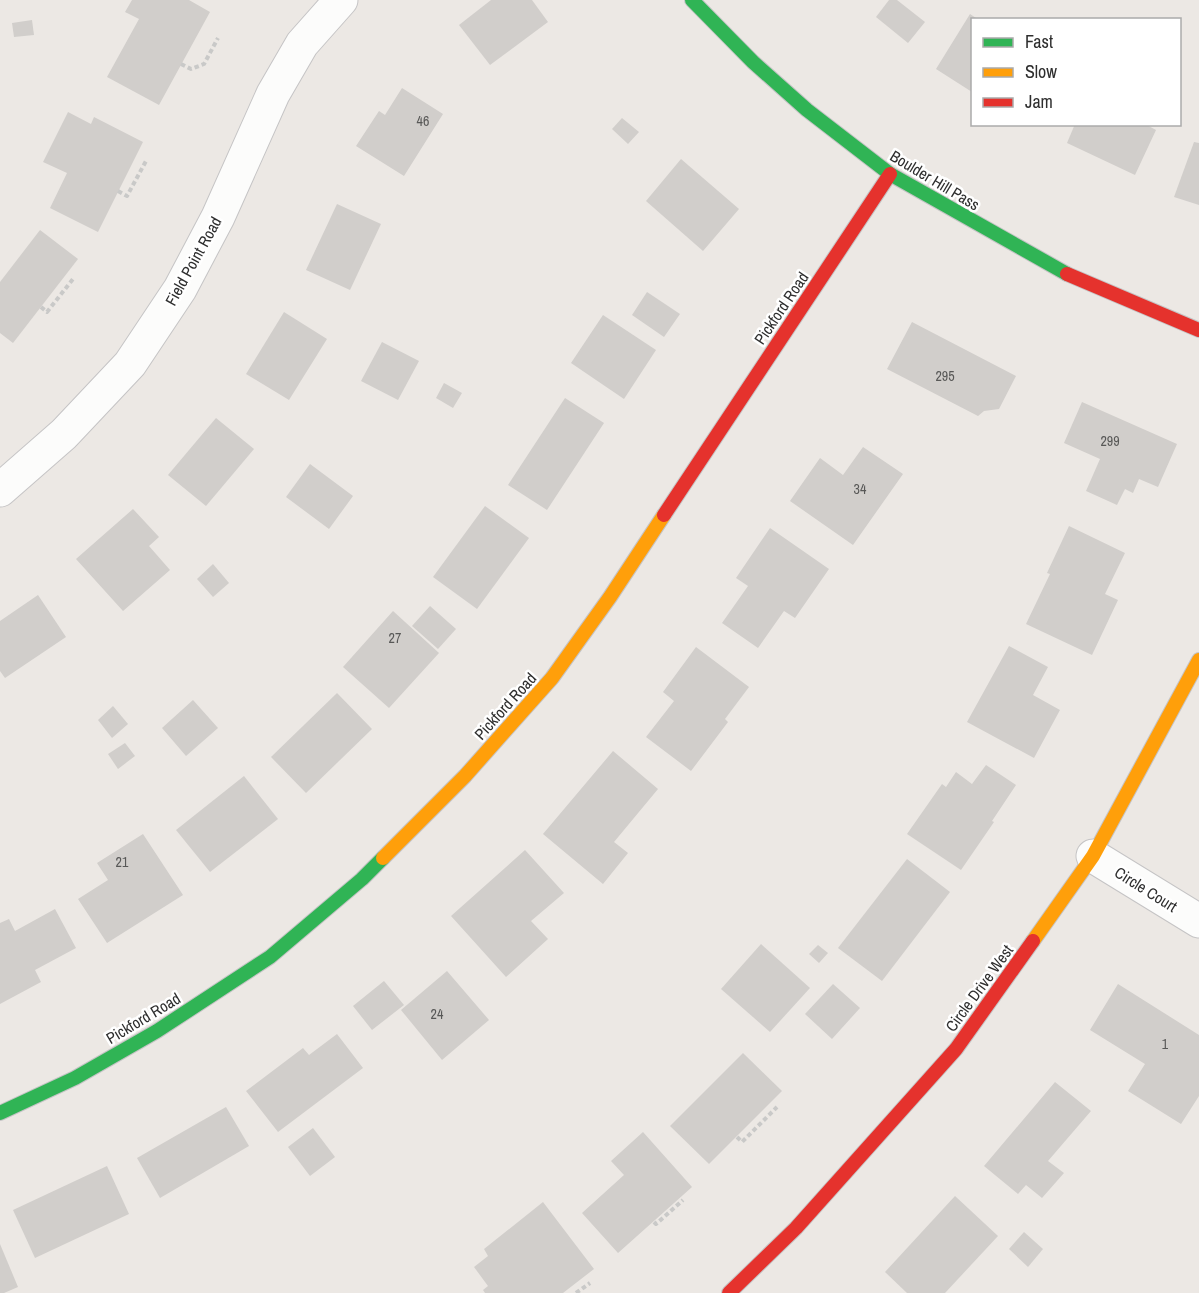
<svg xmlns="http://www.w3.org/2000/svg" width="1199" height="1293" viewBox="0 0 1199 1293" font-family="'Archivo Narrow',sans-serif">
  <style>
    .building { fill: #d1cecb }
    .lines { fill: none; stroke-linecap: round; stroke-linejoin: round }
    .street-casing { stroke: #c5c4c5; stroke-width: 35 }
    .fast-casing { stroke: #c5c4c5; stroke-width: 16 }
    .slow-casing { stroke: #c5c4c5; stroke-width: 16 }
    .jam-casing { stroke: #c5c4c5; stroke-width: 16 }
    .path { stroke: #c9c9c8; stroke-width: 4; stroke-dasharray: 4.5 3; stroke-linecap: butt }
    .street { stroke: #fcfcfb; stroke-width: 33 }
    .fast { stroke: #30b455; stroke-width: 14 }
    .slow { stroke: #ff9f0a; stroke-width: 14 }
    .jam { stroke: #e5322d; stroke-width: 14 }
    .labels { text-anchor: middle; stroke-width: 5; stroke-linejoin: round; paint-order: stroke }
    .number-label { font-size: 14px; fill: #585857 }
    .street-label { font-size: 16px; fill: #2e2e2e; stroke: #fff }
  </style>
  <rect width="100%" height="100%" fill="#ece8e4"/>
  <!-- building -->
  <g class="building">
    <polygon points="132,0 189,0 210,12 159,105 107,77 139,19 125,12"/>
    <polygon points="491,0 532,0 548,22 490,65 459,25"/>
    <polygon points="889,0 897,0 925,22 908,43 876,17"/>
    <polygon points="970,14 979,20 972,20 972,92 936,69"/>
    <polygon points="32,20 34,35 14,37 12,23"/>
    <polygon points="402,88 443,114 404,176 356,146 379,111 385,115"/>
    <polygon points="68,112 91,124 94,117 143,142 98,232 50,208 67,173 43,162"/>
    <polygon points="622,118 639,132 628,144 612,129"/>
    <polygon points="1075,124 1145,124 1156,130 1135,175 1067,143"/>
    <polygon points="1194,142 1199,143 1199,205 1174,197"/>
    <polygon points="681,159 739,209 703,251 646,201"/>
    <polygon points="337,204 381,224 350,290 306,270"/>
    <polygon points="40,230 78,259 13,343 0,333 0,282"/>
    <polygon points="647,292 680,314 664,337 632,315"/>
    <polygon points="284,312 327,339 289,400 246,374"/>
    <polygon points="603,315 656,350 624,399 571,363"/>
    <polygon points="912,322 1016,376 999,409 984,411 978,416 887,369"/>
    <polygon points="382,342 419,361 398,400 361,381"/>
    <polygon points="444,383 462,393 453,408 436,398"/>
    <polygon points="565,398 604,423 547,510 508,485"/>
    <polygon points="1082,402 1177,444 1158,487 1139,479 1133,493 1125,489 1117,505 1086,491 1100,459 1064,443"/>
    <polygon points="216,418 254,449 206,506 168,475"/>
    <polygon points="863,447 903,474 853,545 790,501 820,458 843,475"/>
    <polygon points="310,464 353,496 329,529 286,497"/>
    <polygon points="485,506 529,538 477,609 433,577"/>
    <polygon points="133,509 159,537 149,546 170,570 123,611 76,559"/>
    <polygon points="1069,526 1125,553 1105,594 1118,600 1092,655 1026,624 1050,574 1047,573"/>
    <polygon points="770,528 829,569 795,618 784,611 758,648 722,623 748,586 736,578"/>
    <polygon points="213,564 229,583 213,597 197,579"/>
    <polygon points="38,595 66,637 5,678 0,671 0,621"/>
    <polygon points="430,606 456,629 438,649 412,626"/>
    <polygon points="393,611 439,653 389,708 343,667"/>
    <polygon points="1009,646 1048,667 1033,695 1060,710 1034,758 967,722"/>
    <polygon points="696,647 749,687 725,719 728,722 691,771 646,737 674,701 663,692"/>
    <polygon points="337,693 372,729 306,793 271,757"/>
    <polygon points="193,700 218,728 186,756 162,728"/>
    <polygon points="113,706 128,724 112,738 98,720"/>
    <polygon points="125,743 135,756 118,769 108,754"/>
    <polygon points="613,751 658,789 614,842 628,853 603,884 543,834"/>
    <polygon points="986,765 1016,785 992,821 994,822 961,870 907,834 942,784 946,787 956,772 972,784"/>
    <polygon points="244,776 278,819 210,872 176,830"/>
    <polygon points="143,834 183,895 107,943 78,899 108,880 97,863"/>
    <polygon points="525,850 564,893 531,921 548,939 506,977 451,916"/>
    <polygon points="907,859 950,892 882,981 838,948"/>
    <polygon points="55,909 76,948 35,970 41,982 0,1004 0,923 9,919 15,931"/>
    <polygon points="761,944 810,988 770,1032 721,989"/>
    <polygon points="818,945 828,953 819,963 809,954"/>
    <polygon points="447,971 489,1020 442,1060 401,1010"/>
    <polygon points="384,981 404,1005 372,1030 353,1006"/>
    <polygon points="833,984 860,1008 832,1039 805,1014"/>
    <polygon points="1118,984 1199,1035 1199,1096 1181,1124 1128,1091 1145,1064 1090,1030"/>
    <polygon points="337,1034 363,1068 278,1132 246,1091 303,1048 309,1055"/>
    <polygon points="743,1053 782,1091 709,1164 670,1126"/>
    <polygon points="1055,1082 1091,1111 1048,1161 1064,1173 1042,1198 1026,1185 1018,1194 984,1166"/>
    <polygon points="226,1107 249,1146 160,1198 137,1158"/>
    <polygon points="313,1128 335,1157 310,1176 288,1147"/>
    <polygon points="643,1132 692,1187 618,1253 582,1213 624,1175 611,1161"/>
    <polygon points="107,1166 129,1214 35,1258 13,1210"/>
    <polygon points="955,1196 998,1236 945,1293 907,1293 885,1272"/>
    <polygon points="543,1202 594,1269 563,1293 485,1293 483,1290 488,1286 474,1267 488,1256 484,1249"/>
    <polygon points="1024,1232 1043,1249 1028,1267 1009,1249"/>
    <polygon points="0,1244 18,1287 4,1293 0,1293"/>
  </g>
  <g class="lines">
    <!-- street casing -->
    <g class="street-casing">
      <g id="street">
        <polyline points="0,490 64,434 130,364 180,289 218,217 273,94 302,44 341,0"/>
        <polyline points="1093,856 1199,921"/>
      </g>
    </g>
    <!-- fast casing -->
    <g class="fast-casing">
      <g id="fast">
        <polyline points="692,0 753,62 807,110 890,174 1067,274"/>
        <polyline points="0,1113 75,1078 157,1031 270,957 362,879 383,858"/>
      </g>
    </g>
    <!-- slow casing -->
    <g class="slow-casing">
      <g id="slow">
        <polyline points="383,858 465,776 552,678 610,597 664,515"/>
        <polyline points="1033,941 1093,856 1199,660"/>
      </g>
    </g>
    <!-- jam casing -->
    <g class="jam-casing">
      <g id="jam">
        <polyline points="1067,274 1199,330"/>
        <polyline points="664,515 890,174"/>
        <polyline points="729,1293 796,1228 956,1049 1033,941"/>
      </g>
    </g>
    <!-- path -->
    <g class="path">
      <polyline points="181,64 191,69 204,64 218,38"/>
      <polyline points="118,191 127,196 146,161"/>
      <polyline points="41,307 47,312 73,279"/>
      <polyline points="737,1137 742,1142 777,1107"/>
      <polyline points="654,1222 656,1224 683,1200"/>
      <polyline points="576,1293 590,1283"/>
    </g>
    <!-- street -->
    <use href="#street" class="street"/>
    <!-- fast -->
    <use href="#fast" class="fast"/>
    <!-- slow -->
    <use href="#slow" class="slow"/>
    <!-- jam -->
    <use href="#jam" class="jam"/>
  </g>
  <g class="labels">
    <!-- number labels -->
    <g class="number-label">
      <text x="423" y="126">46</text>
      <text x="945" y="381">295</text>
      <text x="1110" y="446">299</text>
      <text x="860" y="494">34</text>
      <text x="395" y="643">27</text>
      <text x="122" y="867">21</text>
      <text x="437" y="1019">24</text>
      <text x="1165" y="1049">1</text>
    </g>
    <!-- street labels -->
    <g class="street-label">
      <text transform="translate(935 180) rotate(31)" y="6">Boulder Hill Pass</text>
      <text transform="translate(193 261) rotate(-61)" y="6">Field Point Road</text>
      <text transform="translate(781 308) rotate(-56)" y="6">Pickford Road</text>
      <text transform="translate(505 706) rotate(-48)" y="6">Pickford Road</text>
      <text transform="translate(1146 889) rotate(32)" y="6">Circle Court</text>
      <text transform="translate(979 988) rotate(-54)" y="6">Circle Drive West</text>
      <text transform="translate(143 1018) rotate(-31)" y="6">Pickford Road</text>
    </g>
  </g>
  <!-- legend -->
  <rect x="971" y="18" width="210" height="108" fill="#ffffff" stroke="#ababab" stroke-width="1.5"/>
  <rect x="983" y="38" width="30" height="9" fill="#30b455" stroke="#ababab" stroke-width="1.5"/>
  <text x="1025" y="48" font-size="18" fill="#2e2e2e">Fast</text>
  <rect x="983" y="68" width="30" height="9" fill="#ff9f0a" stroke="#ababab" stroke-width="1.5"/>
  <text x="1025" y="78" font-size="18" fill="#2e2e2e">Slow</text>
  <rect x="983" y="98" width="30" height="9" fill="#e5322d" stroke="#ababab" stroke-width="1.5"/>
  <text x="1025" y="108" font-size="18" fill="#2e2e2e">Jam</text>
</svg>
